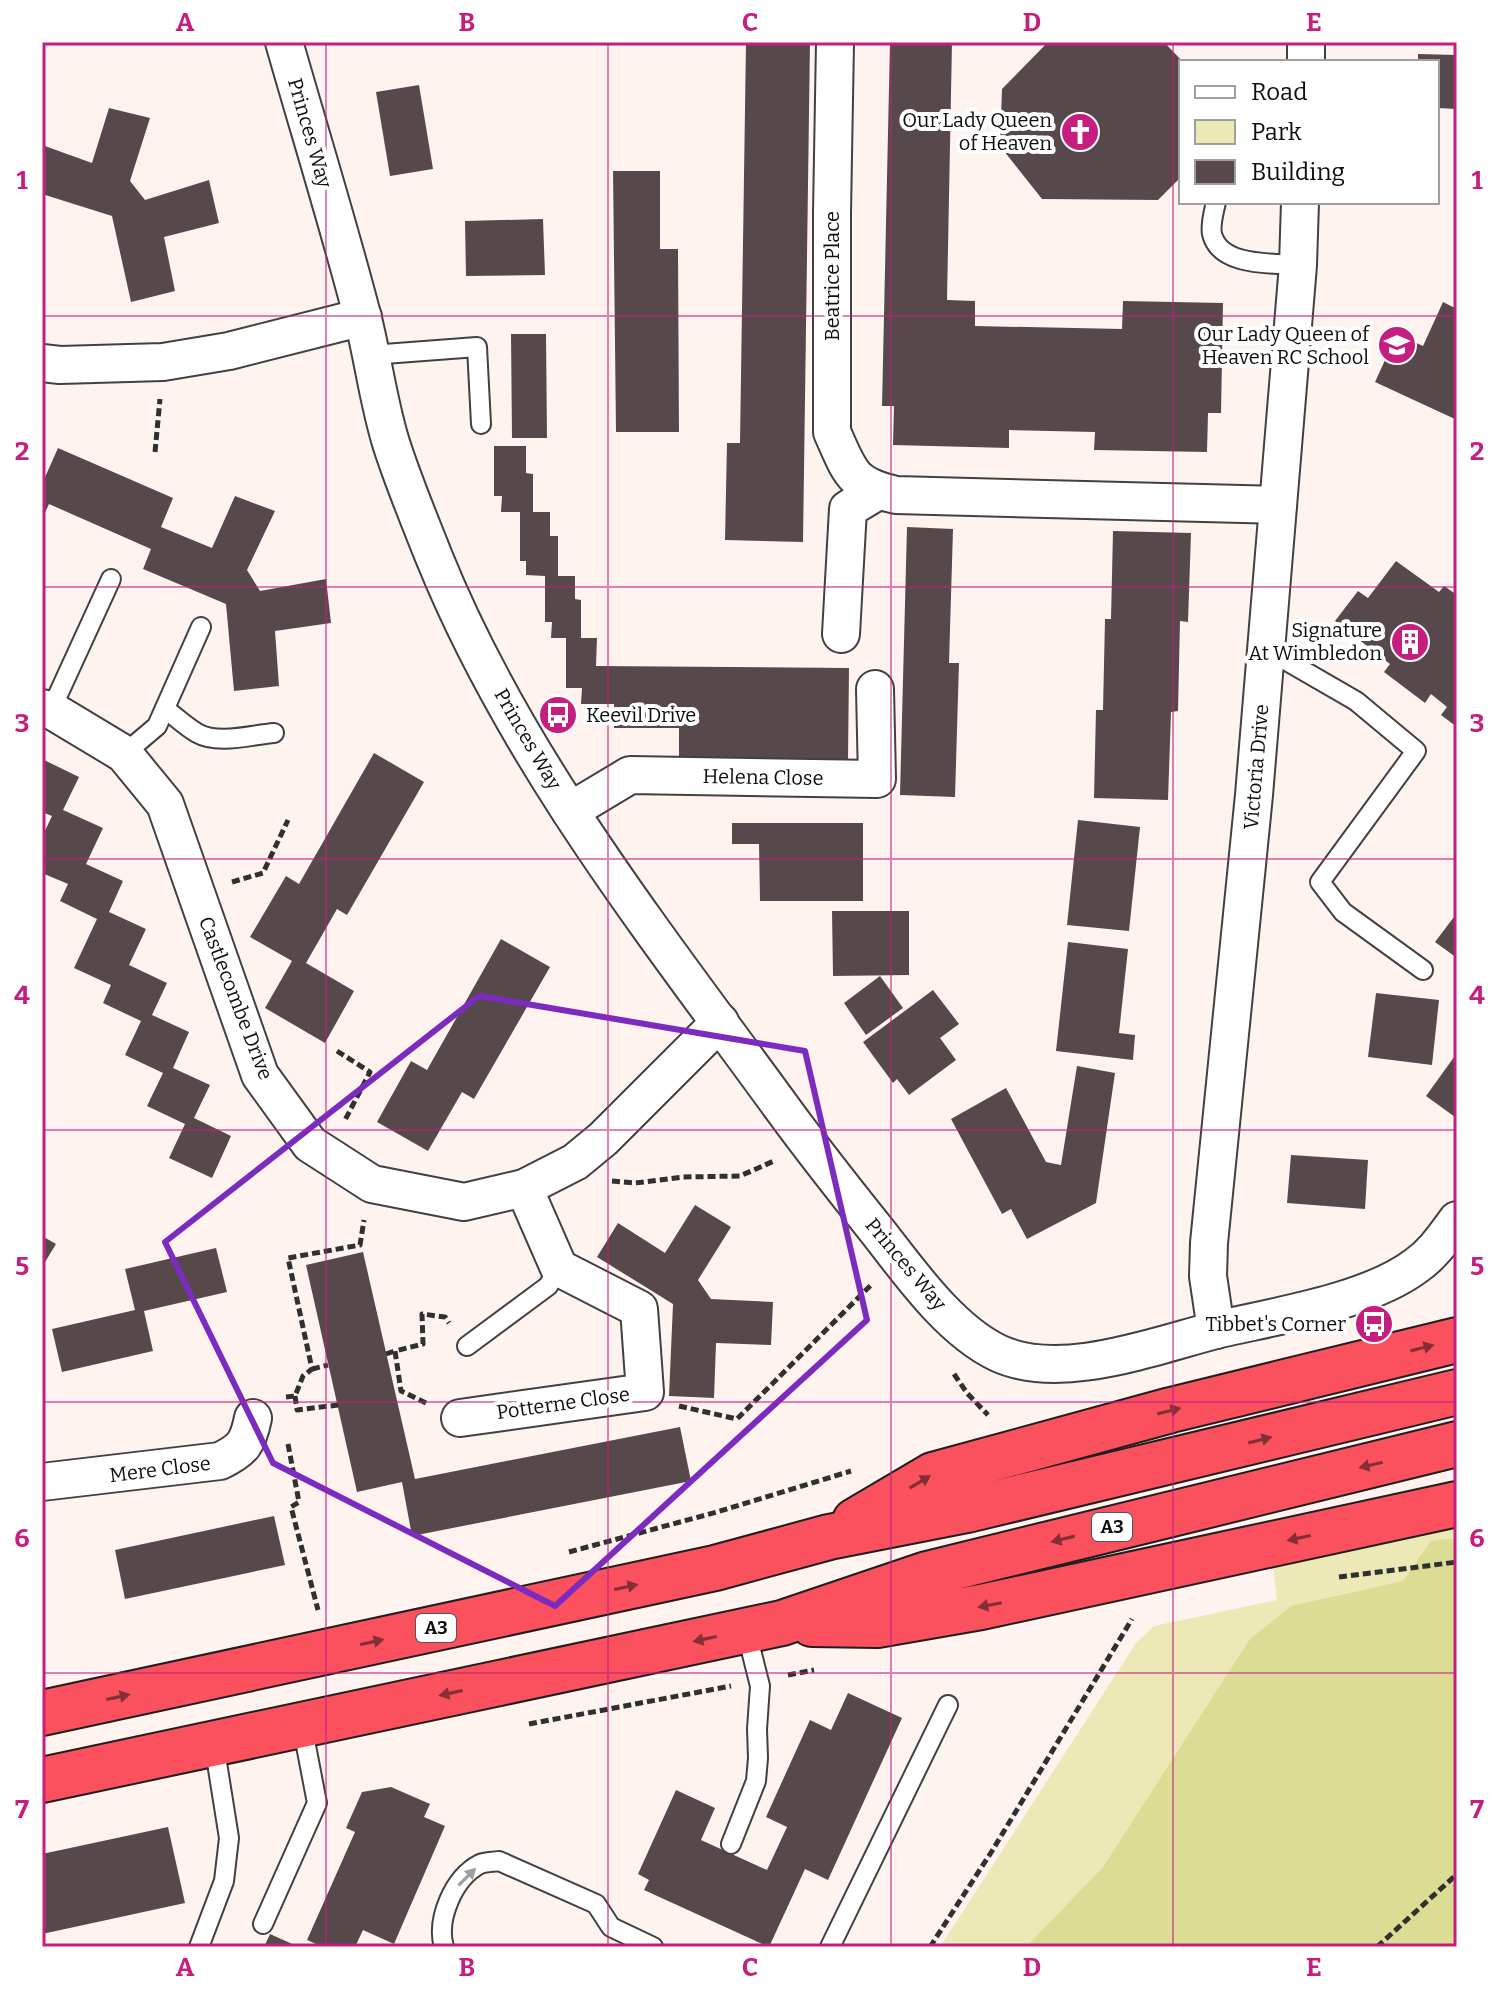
<svg xmlns="http://www.w3.org/2000/svg" width="1499" height="1989" viewBox="0 0 1499 1989" font-family="Bitter,serif">
  <style>
    .green { fill: #ece9b6 }
    .forest { fill: #dcdd94 }
    .building { fill: #57494b }
    .lines { fill: none; stroke-linecap: round; stroke-linejoin: round }
    .lane-casing { stroke: #414141; stroke-width: 22 }
    .street-casing { stroke: #414141; stroke-width: 40 }
    .highway-casing { stroke: #1f1f1f; stroke-width: 48 }
    .path { stroke: #303030; stroke-width: 5; stroke-dasharray: 8 4; stroke-linecap: butt }
    .lane { stroke: #fff; stroke-width: 18 }
    .street { stroke: #fff; stroke-width: 36 }
    .highway { stroke: #fb505d; stroke-width: 44 }
    .oneway { fill: #842f36 }
    .oneway2 { fill: #9f9f9f }
    .marked { fill: none; stroke: #7b2cbf; stroke-width: 6; stroke-linejoin: round }
    .grid { fill: none; stroke: #c51e7f; stroke-width: 2; stroke-opacity: 0.55 }
    .labels { text-anchor: middle; stroke-width: 8; stroke-linejoin: round; paint-order: stroke }
    .shield { fill: #fff; stroke: #565656; stroke-width: 2 }
    .shield-label { font-size: 18px; font-weight: bold; fill: #0e0e0e }
    .poi-label { font-size: 20px; fill: #0e0e0e; stroke: #fff; text-anchor: end }
    .street-label { font-size: 20px; fill: #0e0e0e; stroke: #fff }
    .neatline { fill: none; stroke: #c51e7f; stroke-width: 3 }
    .grid-label { font-size: 26px; text-anchor: middle; font-weight: bold; fill: #c51e7f }
  </style>
  <rect width="100%" height="100%" fill="#fff3ef"/>
  <!-- green -->
  <polygon class="green" points="1457,1523 1457,1947 940,1947 1136,1643 1154,1626 1277,1600 1273,1567"/>
  <!-- forest -->
  <polygon class="forest" points="1457,1538 1457,1947 1026,1947 1103,1867 1250,1639 1291,1606 1403,1581 1431,1541"/>
  <!-- building -->
  <g class="building">
    <polygon points="746,42 810,42 803,542 725,540 727,443 740,443"/>
    <polygon points="890,42 952,42 947,300 975,301 975,326 1122,329 1123,301 1223,303 1221,413 1208,413 1207,452 1094,450 1095,432 1009,430 1009,448 893,445 894,406 882,406"/>
    <polygon points="1048,42 1164,42 1183,62 1181,62 1181,177 1158,200 1042,199 1000,146 1002,89"/>
    <polygon points="1418,54 1457,55 1457,109 1437,108 1437,62 1418,62"/>
    <polygon points="419,85 433,169 390,176 376,92"/>
    <polygon points="109,108 150,118 130,181 145,200 209,180 219,223 164,237 175,291 131,302 112,216 42,194 42,145 92,163"/>
    <polygon points="613,171 660,171 660,249 678,249 679,432 616,432"/>
    <polygon points="543,219 545,275 466,276 465,221"/>
    <polygon points="1443,302 1457,309 1457,420 1375,382 1397,334 1423,346"/>
    <polygon points="511,334 546,334 547,438 512,438"/>
    <polygon points="494,446 526,446 526,473 533,474 533,512 550,512 550,536 558,536 558,576 575,576 575,599 581,600 581,638 597,638 596,666 849,668 848,760 679,758 679,728 614,728 614,704 581,704 582,688 566,688 566,638 551,638 552,622 545,622 545,576 526,575 526,561 520,561 520,512 501,512 502,496 494,496"/>
    <polygon points="58,448 173,498 161,527 212,548 235,496 275,511 247,570 260,591 326,579 331,623 275,631 279,686 234,691 226,604 143,569 151,549 49,504 42,519 42,484"/>
    <polygon points="907,527 953,529 949,663 959,663 955,797 900,795"/>
    <polygon points="1113,531 1191,533 1188,622 1180,621 1178,711 1171,712 1168,800 1094,798 1096,710 1103,710 1105,619 1111,619"/>
    <polygon points="1396,561 1439,592 1444,586 1457,595 1457,727 1441,715 1447,707 1431,694 1425,703 1384,672 1390,664 1335,621 1358,591 1368,598"/>
    <polygon points="374,753 424,782 347,915 337,909 306,963 354,991 325,1043 265,1008 292,961 250,937 286,876 299,884"/>
    <polygon points="42,759 79,777 63,810 103,828 86,864 123,881 109,912 146,929 129,965 167,983 152,1015 189,1032 173,1068 210,1085 194,1118 231,1136 212,1178 169,1158 185,1124 147,1106 163,1073 125,1055 141,1021 103,1003 111,985 74,968 97,919 60,901 68,884 42,873 42,837 52,816 42,812"/>
    <polygon points="1078,820 1140,827 1129,931 1067,925"/>
    <polygon points="732,823 863,823 863,901 760,901 759,844 732,844"/>
    <polygon points="832,911 909,911 909,975 833,976"/>
    <polygon points="1457,913 1457,958 1435,942"/>
    <polygon points="501,939 550,967 474,1099 462,1092 428,1151 377,1122 411,1061 427,1070"/>
    <polygon points="1068,942 1128,949 1119,1033 1135,1035 1133,1060 1056,1051"/>
    <polygon points="880,976 903,1008 866,1035 844,1003"/>
    <polygon points="933,990 959,1024 940,1038 956,1060 909,1095 897,1079 893,1083 863,1042"/>
    <polygon points="1376,993 1439,1000 1432,1065 1368,1057"/>
    <polygon points="1457,1053 1457,1114 1455,1117 1426,1096"/>
    <polygon points="1077,1066 1115,1073 1096,1203 1027,1239 1011,1209 1002,1214 951,1119 1006,1088 1046,1162 1061,1165"/>
    <polygon points="1291,1155 1368,1160 1365,1209 1287,1203"/>
    <polygon points="695,1205 731,1227 698,1280 711,1299 773,1302 771,1345 716,1343 714,1398 669,1396 673,1304 597,1257 618,1223 665,1253"/>
    <polygon points="42,1236 56,1244 42,1267"/>
    <polygon points="216,1248 227,1292 144,1311 153,1351 62,1372 52,1329 135,1310 125,1269"/>
    <polygon points="363,1252 415,1479 680,1427 691,1481 412,1536 402,1482 357,1492 306,1265"/>
    <polygon points="274,1516 285,1565 125,1599 115,1550"/>
    <polygon points="848,1693 902,1718 828,1880 805,1869 769,1947 644,1890 649,1880 638,1874 676,1790 715,1808 701,1840 767,1870 787,1827 766,1817 810,1720 831,1730"/>
    <polygon points="391,1787 430,1804 424,1817 445,1826 394,1944 363,1930 355,1947 323,1947 307,1940 355,1832 346,1828 362,1792"/>
    <polygon points="168,1827 185,1903 42,1934 42,1854"/>
    <polygon points="270,1934 299,1947 264,1947"/>
  </g>
  <g class="lines">
    <!-- lane casing -->
    <g class="lane-casing">
      <g id="lane">
        <path d="M1216,202C1214,212 1210,224 1212,234C1220,267 1273,263 1298,265"/>
        <polyline points="371,355 477,347 481,424"/>
        <polyline points="1266,649 1356,701 1416,751 1320,882 1343,912 1423,970"/>
        <path d="M165,709C175,716 185,726 197,733C218,745 251,735 274,733"/>
        <polyline points="51,710 111,579"/>
        <polyline points="124,754 157,726 201,627"/>
        <polyline points="467,1346 548,1286 559,1268"/>
        <polyline points="731,1844 756,1781 758,1758 757,1729 760,1686 746,1630"/>
        <polyline points="263,1924 317,1803 302,1725"/>
        <polyline points="199,1947 224,1881 229,1838 214,1744"/>
        <path d="M444,1947C436,1920 453,1878 480,1864C485,1862 493,1862 499,1861L596,1904L611,1927L653,1947"/>
        <polyline points="830,1947 948,1705"/>
      </g>
    </g>
    <!-- street casing -->
    <g class="street-casing">
      <g id="street">
        <path d="M284,42C310,133 338,223 362,315C373,357 378,401 391,443C403,481 419,519 434,557C516,760 657,936 785,1112C815,1153 846,1192 878,1232C910,1273 950,1330 998,1353C1060,1382 1154,1346 1216,1330C1275,1316 1369,1302 1417,1265C1434,1253 1445,1236 1457,1220"/>
        <path d="M835,42L832,213V432C850,472 851,485 896,495L1278,505"/>
        <polyline points="1306,62 1306,42"/>
        <polyline points="42,363 60,365 163,362 229,351 363,317"/>
        <polyline points="841,634 848,509 878,491"/>
        <polyline points="42,708 51,710 124,754 165,804 260,1075 310,1144 372,1184 464,1202 524,1188 575,1162 603,1139 720,1022"/>
        <polyline points="570,811 630,775 877,779 875,689"/>
        <polyline points="1216,1330 1208,1276 1209,1243 1254,795 1298,265 1300,202"/>
        <polyline points="460,1418 645,1392 639,1309 559,1268 524,1188"/>
        <path d="M42,1482L220,1461C243,1450 248,1443 253,1418"/>
      </g>
    </g>
    <!-- highway casing -->
    <g class="highway-casing">
      <g id="highway">
        <polyline points="855,1521 933,1475 1171,1410 1457,1340"/>
        <polyline points="812,1624 877,1625 981,1607 1457,1504"/>
        <polyline points="42,1713 715,1568 829,1537 967,1510 1457,1392"/>
        <polyline points="42,1780 782,1623 927,1574 1457,1444"/>
      </g>
    </g>
    <!-- path -->
    <g class="path">
      <polyline points="155,452 160,399"/>
      <polyline points="232,882 263,873 288,820"/>
      <polyline points="337,1051 370,1072 344,1122"/>
      <polyline points="612,1181 635,1183 683,1177 740,1176 774,1161"/>
      <polyline points="386,1354 395,1351"/>
      <polyline points="312,1369 328,1365"/>
      <polyline points="954,1374 967,1393 988,1415"/>
      <polyline points="295,1396 297,1410 338,1405"/>
      <polyline points="286,1397 295,1396 303,1376 312,1369 288,1258 360,1245 364,1220"/>
      <polyline points="426,1403 401,1391 395,1351 423,1344 422,1314 445,1317 449,1323"/>
      <polyline points="679,1406 737,1419 872,1284"/>
      <polyline points="288,1444 299,1502 291,1507 318,1610"/>
      <polyline points="569,1552 717,1512 851,1471"/>
      <polyline points="1339,1577 1457,1562"/>
      <polyline points="788,1675 814,1670"/>
      <polyline points="529,1724 731,1686"/>
      <polyline points="930,1947 992,1851 1132,1619"/>
      <polyline points="1377,1947 1457,1874"/>
    </g>
    <!-- lane -->
    <use href="#lane" class="lane"/>
    <!-- street -->
    <use href="#street" class="street"/>
    <!-- highway -->
    <use href="#highway" class="highway"/>
  </g>
  <!-- one-way arrows -->
  <defs><path id="oneway-solid" d="M-6-.8H1V-3.2L6.5 0L1 3.2V.8H-6Z" transform="scale(2)"/></defs>
  <g class="oneway">
    <use href="#oneway-solid" transform="translate(1422 1348) rotate(-14)"/>
    <use href="#oneway-solid" transform="translate(1169 1411) rotate(-14)"/>
    <use href="#oneway-solid" transform="translate(1260 1440) rotate(-14)"/>
    <use href="#oneway-solid" transform="translate(1371 1465) rotate(167)"/>
    <use href="#oneway-solid" transform="translate(920 1482) rotate(-31)"/>
    <use href="#oneway-solid" transform="translate(1299 1538) rotate(168)"/>
    <use href="#oneway-solid" transform="translate(1063 1539) rotate(166)"/>
    <use href="#oneway-solid" transform="translate(626 1587) rotate(-12)"/>
    <use href="#oneway-solid" transform="translate(990 1605) rotate(169)"/>
    <use href="#oneway-solid" transform="translate(705 1639) rotate(168)"/>
    <use href="#oneway-solid" transform="translate(372 1642) rotate(-12)"/>
    <use href="#oneway-solid" transform="translate(451 1693) rotate(168)"/>
    <use href="#oneway-solid" transform="translate(118 1697) rotate(-12)"/>
  </g>
  <use class="oneway2" href="#oneway-solid" transform="translate(467 1877) rotate(-45)"/>
  <!-- marked area -->
  <path class="marked" d="M479,996L805,1051L867,1320L555,1606L273,1463L165,1242Z"/>
  <!-- grid -->
  <path class="grid" d="M326,42V1947M608,42V1947M891,42V1947M1173,42V1947M42,316H1457M42,587H1457M42,859H1457M42,1130H1457M42,1402H1457M42,1673H1457"/>
  <!-- icons -->
  <defs>
    <g id="church-disc" transform="scale(2)"><circle r="9.5" fill="#c51e7f" stroke="#fff"/><path d="M-1.2-6h2.4v3.5h3.3v2.4h-3.3V6h-2.4V-.1h-3.3v-2.4h3.3Z" fill="#fff"/></g>
    <g id="school-disc" transform="scale(2)"><circle r="9.5" fill="#c51e7f" stroke="#fff"/><path d="M0-5L7-2L0 1L-7-2ZM-4 1L0 2.5L4 1V4Q0 6-4 4Z" fill="#fff"/></g>
    <g id="building-disc" transform="scale(2)"><circle r="9.5" fill="#c51e7f" stroke="#fff"/><path d="M-4-6H4V6H1V3H-1V6H-4ZM-2.5-4.3h1.7v1.8h-1.7ZM.8-4.3h1.7v1.8H.8ZM-2.5-1h1.7V.8h-1.7ZM.8-1h1.7V.8H.8Z" fill="#fff"/></g>
    <g id="bus-disc" transform="scale(2)"><circle r="9.5" fill="#c51e7f" stroke="#fff"/><path d="M-5-6H5V4H4V6H2V4H-2V6H-4V4H-5ZM-3.5-4V0h7V-4ZM-3.5 1.2v1.5H-2V1.2ZM2 1.2v1.5H3.5V1.2Z" fill="#fff"/></g>
  </defs>
  <g fill-rule="evenodd">
    <use href="#church-disc" x="1080" y="132"/>
    <use href="#school-disc" x="1397" y="345"/>
    <use href="#building-disc" x="1410" y="642"/>
    <use href="#bus-disc" x="558" y="715"/>
    <use href="#bus-disc" x="1374" y="1324"/>
  </g>
  <g class="labels">
    <!-- shield labels -->
    <g class="shield">
      <rect x="1092" y="1513" width="40" height="28" rx="6"/>
      <rect x="416" y="1614" width="40" height="28" rx="6"/>
    </g>
    <g class="shield-label">
      <text x="1112" y="1533">A3</text>
      <text x="436" y="1634">A3</text>
    </g>
    <!-- poi labels -->
    <g class="poi-label">
      <text x="1052" y="127">Our Lady Queen<tspan x="1052" dy="23">of Heaven</tspan></text>
      <text x="1369" y="341">Our Lady Queen of<tspan x="1369" dy="23">Heaven RC School</tspan></text>
      <text x="1382" y="637">Signature<tspan x="1382" dy="23">At Wimbledon</tspan></text>
      <text x="586" y="722" text-anchor="start">Keevil Drive</text>
      <text x="1346" y="1331">Tibbet's Corner</text>
    </g>
    <!-- street labels -->
    <g class="street-label">
      <text transform="translate(310 133) rotate(74)" y="7">Princes Way</text>
      <text transform="translate(832 276) rotate(-90)" y="7">Beatrice Place</text>
      <text transform="translate(528 739) rotate(60)" y="7">Princes Way</text>
      <text transform="translate(1256 767) rotate(-85)" y="7">Victoria Drive</text>
      <text transform="translate(763 777) rotate(1)" y="7">Helena Close</text>
      <text transform="translate(236 998) rotate(69)" y="7">Castlecombe Drive</text>
      <text transform="translate(906 1264) rotate(50)" y="7">Princes Way</text>
      <text transform="translate(563 1403) rotate(-8)" y="7">Potterne Close</text>
      <text transform="translate(160 1469) rotate(-7)" y="7">Mere Close</text>
    </g>
  </g>
  <!-- border -->
  <rect width="1499" height="1989" fill="none" stroke="#ffffff" stroke-width="88"/>
  <!-- legend -->
  <rect x="1179" y="60" width="260" height="144" fill="#ffffff" stroke="#9f9f9f" stroke-width="2"/>
  <rect x="1195" y="86" width="40" height="12" fill="#ffffff" stroke="#9f9f9f" stroke-width="2"/>
  <text x="1251" y="100" font-size="24" fill="#0e0e0e">Road</text>
  <rect x="1195" y="120" width="40" height="24" fill="#ece9b6" stroke="#9f9f9f" stroke-width="2"/>
  <text x="1251" y="140" font-size="24" fill="#0e0e0e">Park</text>
  <rect x="1195" y="160" width="40" height="24" fill="#57494b" stroke="#9f9f9f" stroke-width="2"/>
  <text x="1251" y="180" font-size="24" fill="#0e0e0e">Building</text>
  <rect x="44" y="44" width="1411" height="1901" class="neatline"/>
  <g class="grid-label">
    <text x="185" y="31">A</text>
    <text x="467" y="31">B</text>
    <text x="750" y="31">C</text>
    <text x="1032" y="31">D</text>
    <text x="1314" y="31">E</text>
    <text x="22" y="189">1</text>
    <text x="1477" y="189">1</text>
    <text x="22" y="460">2</text>
    <text x="1477" y="460">2</text>
    <text x="22" y="732">3</text>
    <text x="1477" y="732">3</text>
    <text x="22" y="1004">4</text>
    <text x="1477" y="1004">4</text>
    <text x="22" y="1275">5</text>
    <text x="1477" y="1275">5</text>
    <text x="22" y="1547">6</text>
    <text x="1477" y="1547">6</text>
    <text x="22" y="1818">7</text>
    <text x="1477" y="1818">7</text>
    <text x="185" y="1976">A</text>
    <text x="467" y="1976">B</text>
    <text x="750" y="1976">C</text>
    <text x="1032" y="1976">D</text>
    <text x="1314" y="1976">E</text>
  </g>
</svg>
